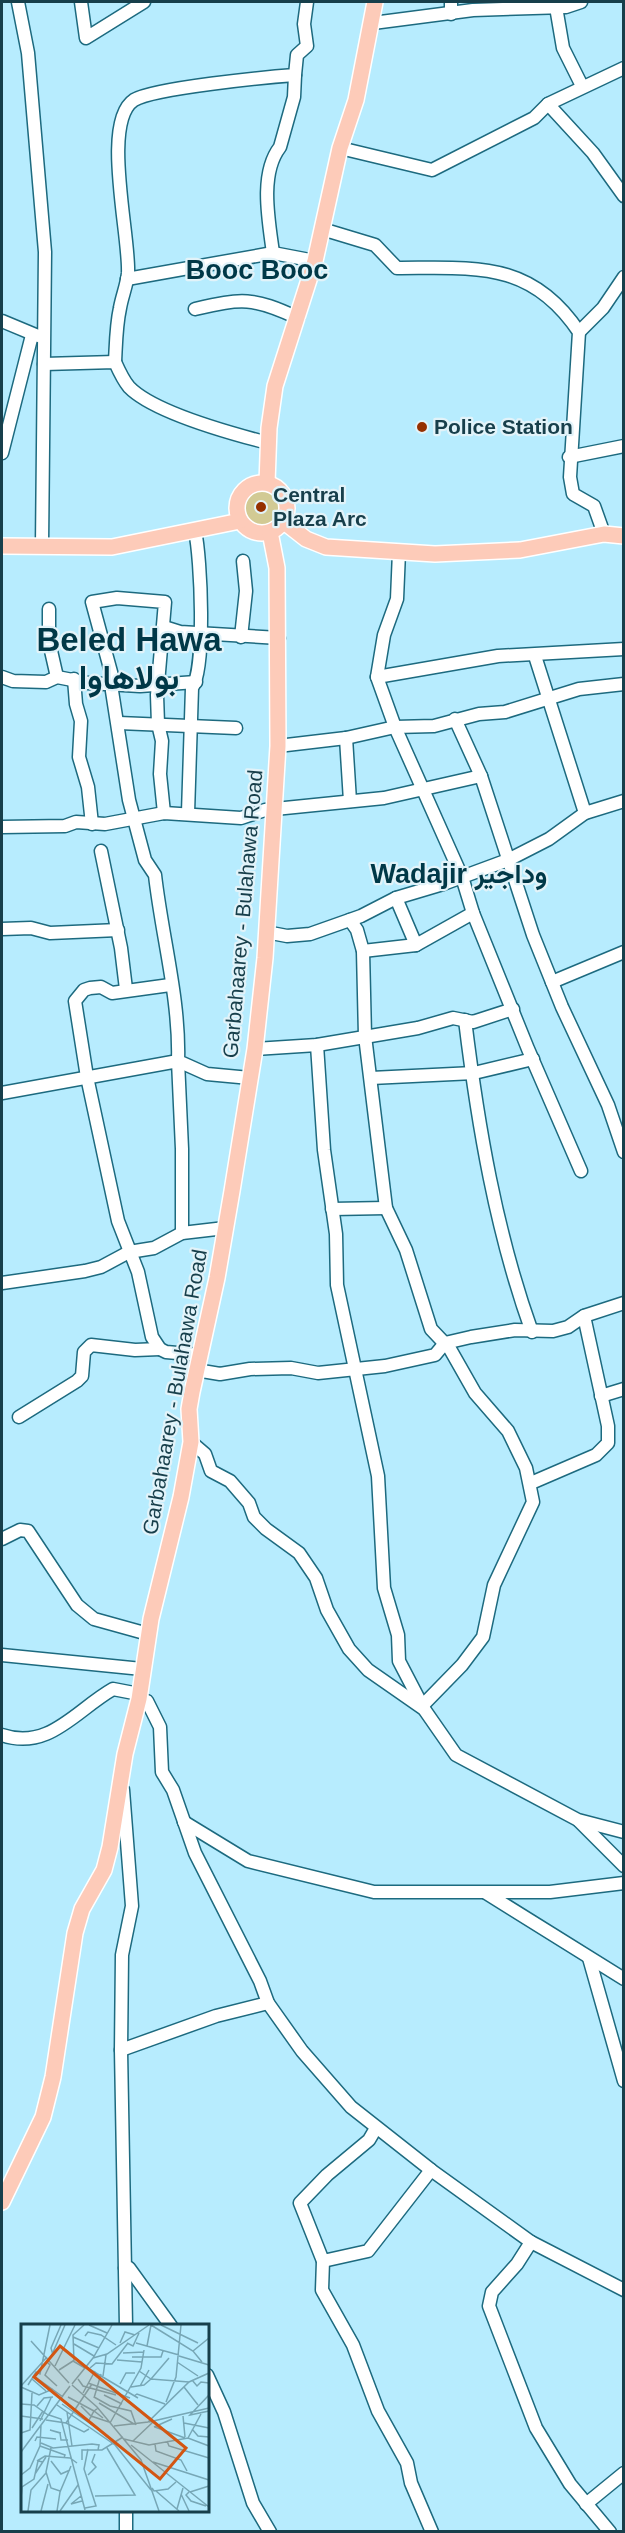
<svg xmlns="http://www.w3.org/2000/svg" width="625" height="2533" viewBox="0 0 625 2533" font-family="Helvetica,Vazirmatn,sans-serif">
  <style>
    .green { fill: #d2ca94 }
    .lines { fill: none; stroke-linecap: round; stroke-linejoin: round }
    .minor-casing { stroke: #1d6a7f; stroke-width: 15 }
    .major-casing { stroke: #fff; stroke-width: 18 }
    .minor { stroke: #fff; stroke-width: 12 }
    .major { stroke: #fdcbb9; stroke-width: 15 }
    .poi-dot { fill: #953000; stroke: #e2f3f9; stroke-width: 2 }
    .labels { text-anchor: middle; stroke-width: 4.5; stroke-linejoin: round; paint-order: stroke }
    .poi-label { font-size: 21px; font-weight: bold; fill: #173f4b; stroke: #e2f3f9; text-anchor: start }
    .street-label { font-size: 21px; fill: #173f4b; stroke: #e2f3f9 }
    .district-label { font-size: 27px; font-weight: bold; fill: #003847; stroke: #e2f3f9 }
    .town-label { font-size: 33px; font-weight: bold; fill: #003847; stroke: #e2f3f9 }
    .inset-road { fill: none; stroke: #77a7b6; stroke-width: 1.5 }
    .view { fill: #d35612; fill-opacity: 0.15; stroke: #d35612; stroke-width: 3 }
    .inset-edge { fill: none; stroke: #173f4b; stroke-width: 3 }
  </style>
  <rect width="100%" height="100%" fill="#b7ecfe"/>
  <!-- green -->
  <circle class="green" cx="262" cy="507" r="19"/>
  <g class="lines">
    <!-- minor casing -->
    <g class="minor-casing">
      <g id="minor">
        <polyline points="18,2 28,53 45,252 42,545"/>
        <polyline points="81,2 86,38 144,2"/>
        <polyline points="556,7 563,48 582,86"/>
        <polyline points="451,14 451,2"/>
        <polyline points="373,23 473,10 566,7 581,2"/>
        <polyline points="548,104 593,153 624,196"/>
        <polyline points="340,148 432,170 534,118 548,104 624,68"/>
        <path d="M322,229L375,245L397,268C475,268 531,260 579,332L570,477L573,494L594,506L604,534"/>
        <path d="M273,253C269,222 259,174 280,147L294,97L295,75"/>
        <polyline points="127,279 273,253 315,261"/>
        <path d="M195,309C242,298 253,297 298,318"/>
        <polyline points="2,321 38,336"/>
        <polyline points="579,332 603,308 624,277"/>
        <path d="M115,362C116,344 116,326 120,308C122,296 127,285 128,273C130,236 101,122 134,100C154,88 267,77 295,75L297,55L307,46L304,24L307,2"/>
        <path d="M44,364L115,362C119,371 123,380 129,387C153,412 233,434 268,443"/>
        <polyline points="2,453 32,335"/>
        <polyline points="569,457 624,446"/>
        <polyline points="399,552 397,599 384,635 377,677 395,727 462,877 473,913 528,1049 581,1171"/>
        <polyline points="49,609 49,642 57,677"/>
        <polyline points="164,627 180,632 279,638"/>
        <polyline points="241,637 246,591 243,561"/>
        <polyline points="535,656 585,813"/>
        <polyline points="2,677 13,681 46,682 57,677 88,683 140,686 196,682"/>
        <polyline points="377,677 498,656 624,649"/>
        <polyline points="74,679 76,704 81,721 79,757 88,787 92,824"/>
        <polyline points="455,719 481,776 533,935 562,1007 608,1105 624,1152"/>
        <polyline points="119,723 236,728"/>
        <polyline points="346,738 350,801"/>
        <polyline points="278,746 346,738 395,727 434,726 479,714 505,712 579,689 624,684"/>
        <path d="M164,813L160,774L162,741L158,724L157,695L165,602L117,598L92,602L114,683L112,691L129,800L145,860L155,875C162,937 180,1000 178,1061L207,1074L250,1078"/>
        <path d="M188,813L192,688C206,668 201,558 195,531"/>
        <polyline points="2,827 65,826 76,822 105,824 164,813 241,818 265,810 384,798 481,776"/>
        <polyline points="101,851 121,948 126,989"/>
        <polyline points="396,898 416,945"/>
        <polyline points="350,920 357,930 363,951 365,1036 386,1208 406,1250 431,1329 450,1349 475,1393 508,1431 526,1468 533,1502 494,1585 483,1637 462,1665 423,1705"/>
        <polyline points="2,929 31,928 50,933 118,930"/>
        <polyline points="266,932 287,936 310,934 361,916 396,898 443,884 508,860 549,839 585,813 624,801"/>
        <polyline points="363,951 416,945 473,913"/>
        <polyline points="552,982 624,952"/>
        <polyline points="170,985 112,993 101,987 90,988 84,990 75,1001 87,1077 118,1221 138,1272 152,1337 160,1349 166,1352 200,1355"/>
        <path d="M465,1020C478,1126 496,1232 532,1332"/>
        <polyline points="317,1045 324,1150 336,1234 337,1285 378,1476 384,1588 398,1635 399,1661 424,1709"/>
        <polyline points="255,1049 317,1045 418,1028 453,1018 473,1022 513,1009"/>
        <polyline points="371,1078 474,1073 533,1059"/>
        <polyline points="2,1093 178,1061 182,1149 182,1233"/>
        <polyline points="332,1209 386,1208"/>
        <polyline points="2,1283 85,1271 101,1267 129,1252 154,1248 182,1233 225,1228"/>
        <polyline points="196,1370 220,1374 250,1369 291,1368 318,1373 385,1366 435,1355 445,1343 471,1337 515,1330 553,1331 568,1327 584,1316 624,1303"/>
        <polyline points="601,1396 624,1389"/>
        <polyline points="19,1417 77,1381 82,1376 84,1352 91,1345 135,1350 160,1349"/>
        <polyline points="191,1442 205,1454 211,1471 230,1481 249,1503 254,1517 266,1529 299,1553 316,1578 327,1610 349,1649 368,1670 424,1709 456,1755 578,1820 624,1832"/>
        <polyline points="531,1483 596,1455 608,1443 608,1426 584,1316"/>
        <polyline points="2,1539 20,1530 28,1531 77,1605 94,1619 148,1634"/>
        <polyline points="2,1655 142,1669"/>
        <polyline points="139,1699 147,1701 160,1727 162,1772 173,1790 195,1853 260,1981 268,2003 302,2051 351,2107 431,2170 531,2242 624,2290"/>
        <path d="M2,1735C49,1751 76,1710 113,1689L139,1694"/>
        <polyline points="123,1790 132,1906 122,1955 121,2050 126,2326"/>
        <polyline points="579,1821 624,1866"/>
        <polyline points="184,1822 248,1861 374,1892 550,1892 624,1883"/>
        <polyline points="486,1893 624,1979"/>
        <polyline points="589,1958 624,2081"/>
        <polyline points="121,2050 216,2016 268,2003"/>
        <polyline points="376,2128 369,2140 327,2175 300,2203 323,2261 322,2290 353,2345 378,2411 407,2463 411,2483 432,2532"/>
        <polyline points="531,2242 517,2264 492,2292 489,2306 536,2428 570,2484 610,2532"/>
        <polyline points="323,2261 368,2251 431,2170"/>
        <polyline points="125,2268 129,2268 171,2326"/>
        <polyline points="207,2375 224,2412 253,2503 270,2532"/>
        <polyline points="586,2504 624,2473"/>
        <polyline points="126,2532 126,2510"/>
      </g>
    </g>
    <!-- major casing -->
    <g class="major-casing">
      <g id="major">
        <circle cx="262" cy="508" r="25"/>
        <polyline points="267,483 269,428 275,386 315,261 340,148 356,100 375,2"/>
        <polyline points="283,521 306,539 326,547 435,554 520,550 604,534 624,536"/>
        <polyline points="2,546 112,547 240,521"/>
        <polyline points="2,2202 43,2117 53,2077 75,1933 82,1909 104,1870 110,1847 125,1754 139,1699 151,1619 181,1497 191,1442 189,1409 192,1392 217,1278 232,1191 255,1049 265,958 278,746 277,568 270,532"/>
      </g>
    </g>
    <!-- minor -->
    <use href="#minor" class="minor"/>
    <!-- major -->
    <use href="#major" class="major"/>
  </g>
  <!-- markers -->
  <g class="poi-dot">
    <circle cx="422" cy="427" r="6"/>
    <circle cx="261" cy="507" r="6"/>
  </g>
  <g class="labels">
    <!-- poi labels -->
    <g class="poi-label">
      <text x="434" y="434">Police Station</text>
      <text x="273" y="502">Central<tspan x="273" dy="24">Plaza Arc</tspan></text>
    </g>
    <!-- street labels -->
    <g class="street-label">
      <text transform="translate(243 914) rotate(-85)" y="7">Garbahaarey - Bulahawa Road</text>
      <text transform="translate(175 1392) rotate(-80)" y="7">Garbahaarey - Bulahawa Road</text>
    </g>
    <!-- district labels -->
    <g class="district-label">
      <text x="257" y="279">Booc Booc</text>
      <text x="459" y="883">Wadajir وداجير</text>
    </g>
    <!-- town labels -->
    <g class="town-label">
      <text x="129" y="651">Beled Hawa<tspan x="129" dy="38">بولاهاوا</tspan></text>
    </g>
  </g>
  <!-- overview -->
  <g transform="translate(21 2324)">
    <rect width="188" height="188" fill="#b7ecfe"/>
    <path class="inset-road" d="M68,1L86,9M130,1L172,27L181,38M140,1L177,19M64,12L67,8L80,11L95,21M52,13L78,24M10,17L48,59M99,19L104,8L114,11M106,19L112,22L118,9M115,19L158,31M53,20L73,32M126,22L130,1M172,27L188,14M102,29L123,28M32,31L30,24L40,1M158,32L188,41M111,33H140L142,27M72,34L86,30L128,1M29,35L44,1M96,36L121,38M26,38L29,41L24,51L36,62M53,38L52,11L63,1M156,38L177,52M34,42L54,1M65,43L117,74M69,44L75,39L91,40L107,19M38,46L52,37L64,44M118,47L130,55L148,34M13,52L42,73M82,52L85,31M11,55L25,67M57,55L62,62L95,71M171,56L176,62L180,58L188,59M67,59L109,74M51,60L72,34L91,1M99,60L105,49H114M7,61L15,48L19,50L29,1M51,61L76,83L120,136L138,187M0,62L26,33M119,62L128,46M0,63L18,71L32,65M110,63L123,61L130,55L168,58M163,63L177,81M62,69L74,47M83,71L101,80M188,71L169,91L188,87M113,72L116,70L144,80M47,73L73,87L77,84M73,73L89,82L110,87L115,101M73,74L80,50M145,78L155,53L160,1M78,79L113,100M0,80L13,81L27,91M41,80L77,105M36,81L94,121L130,166M16,82L23,74L32,73M60,82L70,92L88,98M46,88L51,122M28,91L40,95L47,122M0,92L22,95M162,92L164,113M25,96L45,99L63,108L68,105M19,97L30,74M67,98L73,87L82,94M128,98L188,84M45,99L71,60M89,99L120,44L123,26M163,99L188,104M93,102L127,98L168,58L188,49M133,103L151,95M134,103L164,114M11,104L22,87M171,105L177,112L188,113M0,109L9,106L11,69M40,109L29,106L39,109L40,116H47M167,114L180,90M103,115L128,121L167,114L188,122M14,117L16,113L35,115M112,117L132,98M146,117L148,122L188,134M20,119L32,124L71,120L78,121L77,126M134,120L135,127L160,136L166,147M110,121L188,183M19,122L44,131L43,134M47,122L64,186M30,124L25,148L30,164L39,167M0,128L49,62M61,136V126H81L102,113M16,137L24,132L49,134L56,139M30,137L40,150L49,146M132,138L188,156M14,150L25,133M0,151L9,144L19,122L20,101M67,151L75,143L71,138L74,130M131,164L133,167L147,165L155,158M135,167L158,187M168,168L165,171L170,177L185,182M169,168L188,162M160,170L168,187M60,172L50,180L61,177M74,172L114,171L86,124M0,174L1,163L13,155L17,137L22,138M64,184L75,182L63,145L67,125M156,185L162,164M7,187L10,166L25,149M20,187L27,160M36,187L39,168L50,142M39,187L57,161"/>
    <path class="view" d="M39,22L165,124L139,155L13,53Z"/>
    <rect width="188" height="188" class="inset-edge"/>
  </g>
  <!-- border -->
  <rect width="625" height="2533" fill="none" stroke="#173f4b" stroke-width="6"/>
</svg>
